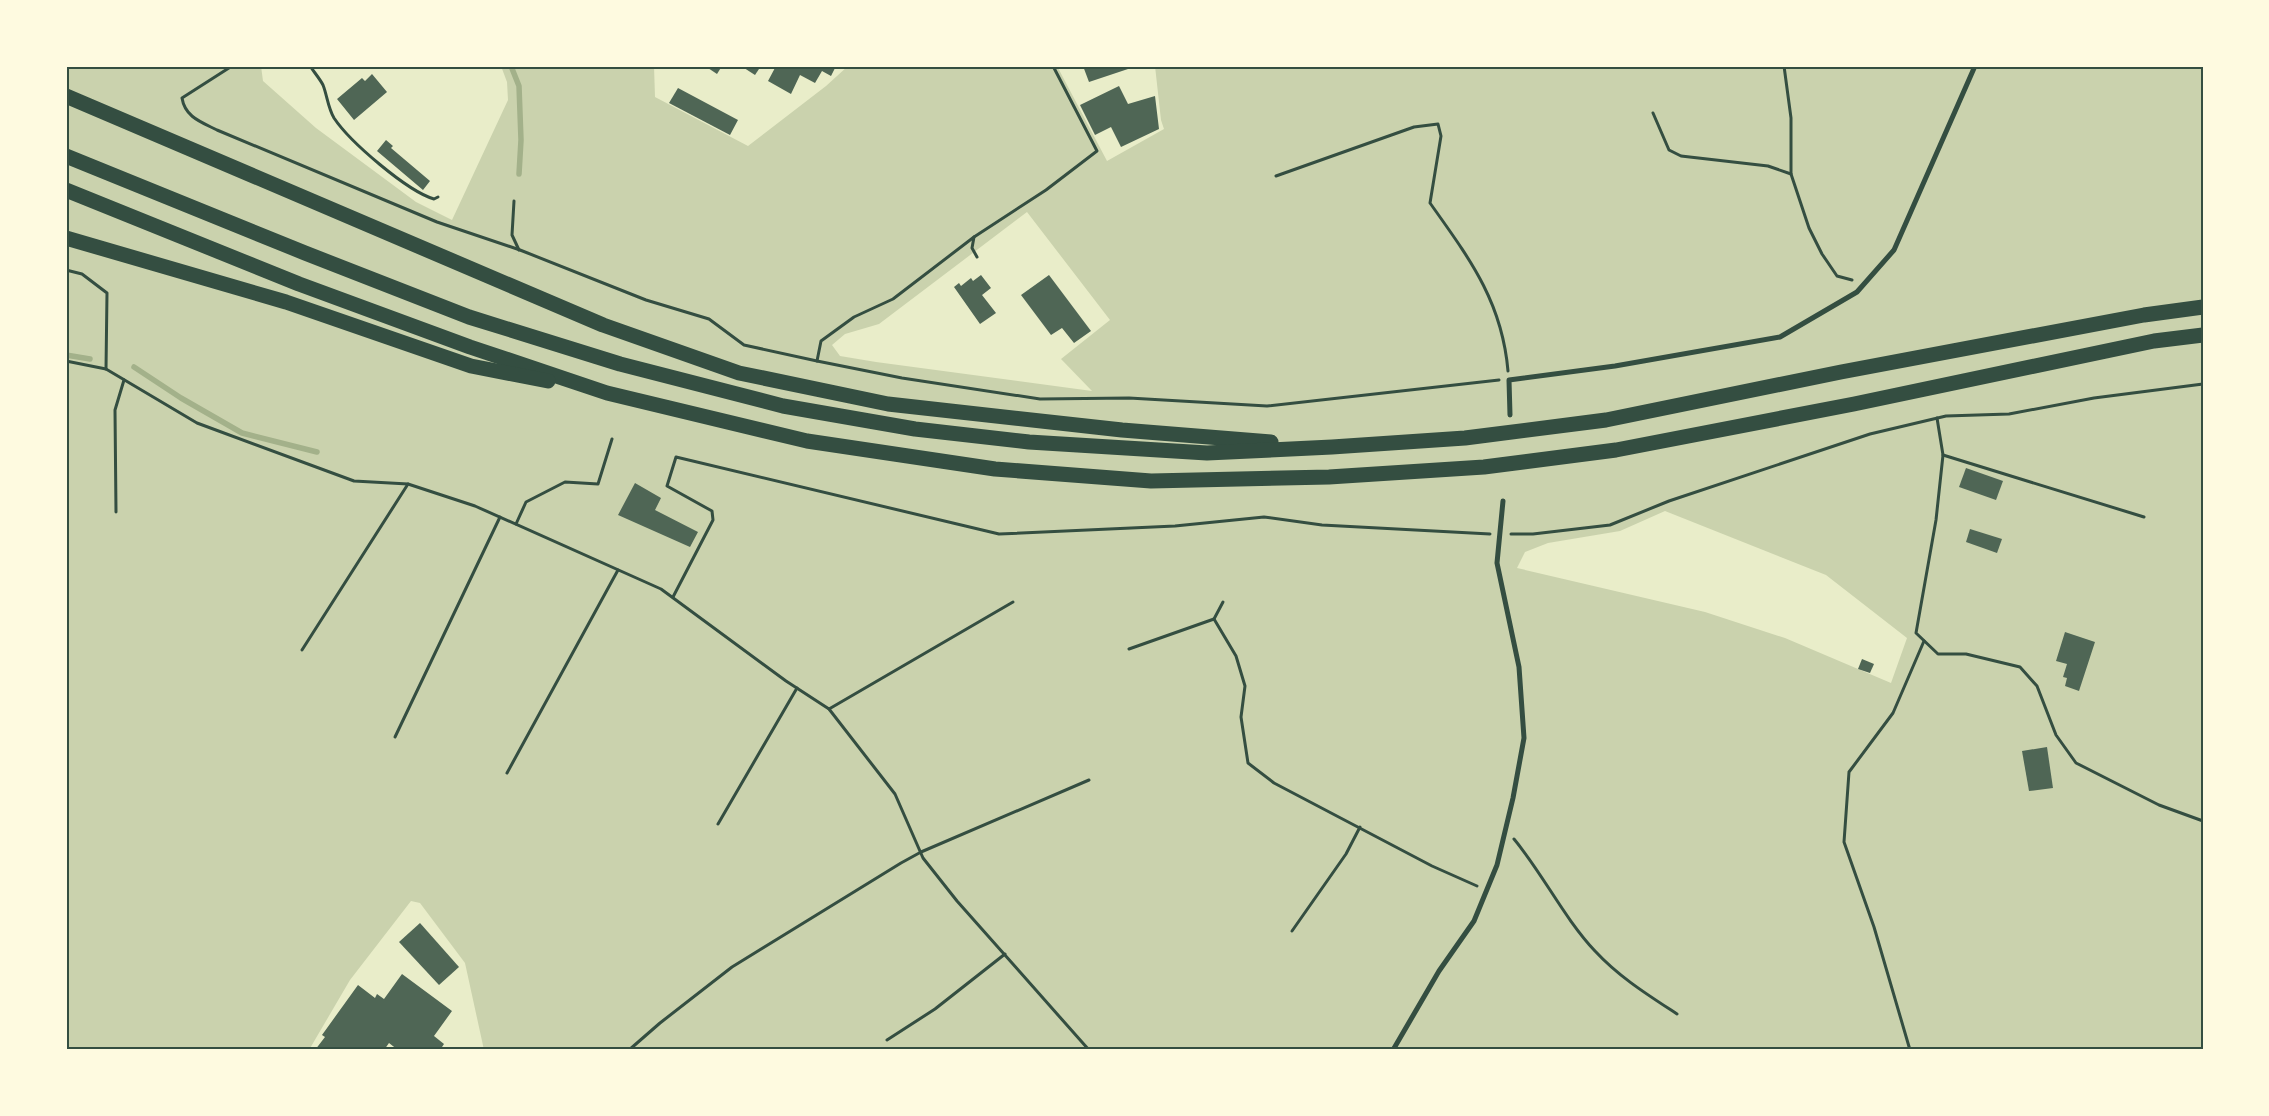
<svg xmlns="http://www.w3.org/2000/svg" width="2269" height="1116" viewBox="0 0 2269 1116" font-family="'PT Sans',sans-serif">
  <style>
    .green { fill: #cad2ad; fill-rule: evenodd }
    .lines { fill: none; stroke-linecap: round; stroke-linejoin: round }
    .stream { stroke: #a3b18a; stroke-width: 5.5 }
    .building { fill: #4f6655 }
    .path { stroke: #344e41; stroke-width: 3 }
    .minor { stroke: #344e41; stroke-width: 5 }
    .motorway { stroke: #344e41; stroke-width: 15 }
    .neatline { fill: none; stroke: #344e41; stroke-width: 2 }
  </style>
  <rect width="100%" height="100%" fill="#e9edc9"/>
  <!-- green -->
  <path class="green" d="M66,66H261L263,81L316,128L416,202L452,220L508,100L507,82L501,66H654L655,97L748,146L826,86L848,66H1057L1107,161L1164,129L1161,120L1155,66H2203V1050H484L465,963L420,903L411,901L350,980L309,1050H66ZM1027,212L1110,320L1061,359L1092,391L876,362L840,356L832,345L845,334L879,324ZM1665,511L1826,575L1907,638L1891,683L1785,638L1705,612L1517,568L1525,552L1548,543L1620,531Z"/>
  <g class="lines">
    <!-- stream -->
    <g class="stream">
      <polyline points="511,66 519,86 521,140 519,174"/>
      <polyline points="66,355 90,359"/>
      <polyline points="134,367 181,398 242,433 317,452"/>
    </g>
  </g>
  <!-- building -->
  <g class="building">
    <polygon points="705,66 722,66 717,74"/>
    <polygon points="741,66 761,66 755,75"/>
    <polygon points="776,66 836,66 831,76 822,71 815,83 800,75 791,94 768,81"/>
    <polygon points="1083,66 1134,66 1134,67 1089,82"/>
    <polygon points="372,74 387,92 354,120 337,99 362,78 365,81"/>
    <polygon points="1119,86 1128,104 1155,96 1159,129 1121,147 1111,127 1095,135 1080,105"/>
    <polygon points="678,88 738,120 730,135 669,103"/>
    <polygon points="386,140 393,146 391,148 430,181 423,190 377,151"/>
    <polygon points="981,275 991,288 982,295 996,313 980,324 954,287 959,283 961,286 971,278 973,281"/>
    <polygon points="1049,275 1091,331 1074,343 1062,328 1051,335 1021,295"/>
    <polygon points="1966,468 2003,481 1996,500 1959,487"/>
    <polygon points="635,483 661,498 655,510 698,532 690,547 618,515"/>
    <polygon points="1970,529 2002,539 1997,553 1966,542"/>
    <polygon points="2065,632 2095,642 2079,691 2065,686 2067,678 2063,677 2067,664 2056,661"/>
    <polygon points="1862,659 1874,664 1870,673 1858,669"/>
    <polygon points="2047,747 2053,788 2029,791 2022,751"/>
    <polygon points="420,923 459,967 439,985 399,942"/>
    <polygon points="402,974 452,1011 434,1036 444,1044 440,1050 398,1050 389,1043 384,1050 315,1050 325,1037 322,1035 358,985 375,998 377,994 384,999"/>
  </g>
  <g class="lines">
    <!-- path -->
    <g class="path">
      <path d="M232,66L182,98C185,117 201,122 217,130L437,222L520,250L646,300L709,319L744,345L817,361L902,378L1040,399L1129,398L1267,406L1499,380"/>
      <path d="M310,66C314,72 320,79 323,85C327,95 328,108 334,118C350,142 407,191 434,199L438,197"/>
      <polyline points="1784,66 1791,118 1791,174 1809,228 1822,254 1837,276 1852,280"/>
      <polyline points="1653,113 1669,150 1681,156 1768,166 1791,174"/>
      <path d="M1276,176L1414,127L1438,124L1441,136L1430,203C1469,258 1502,301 1508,371"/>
      <polyline points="514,201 512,235 519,250"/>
      <polyline points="974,237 972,248 977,257"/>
      <polyline points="66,270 82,274 107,293 106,369"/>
      <polyline points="66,361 106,369 197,423 354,481 408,484 475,506 661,589 786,681 829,709 895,794 923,858 957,901 1089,1050"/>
      <polyline points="817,361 821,341 854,317 893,299 974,237 1046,190 1097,151 1053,66"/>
      <polyline points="1937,418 1943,455 1936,520 1916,633 1938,654 1966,654 2020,667 2037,686 2056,735 2076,763 2159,805 2203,821"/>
      <polyline points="1943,455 2144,517"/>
      <polyline points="116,512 115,410 124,380"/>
      <polyline points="516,524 526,502 565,482 598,484 612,439"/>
      <polyline points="1511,534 1533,534 1610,525 1669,501 1870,434 1946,416 2009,414 2094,398 2203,384"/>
      <polyline points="673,597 713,520 712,511 667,486 676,457 999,534 1175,526 1264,517 1322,525 1490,534"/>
      <polyline points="1214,619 1223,602"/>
      <polyline points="1129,649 1214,619 1236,656 1245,686 1241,717 1248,763 1274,783 1432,866 1477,886"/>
      <polyline points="302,650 408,484"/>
      <polyline points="829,709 1013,602"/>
      <polyline points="395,737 500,517"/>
      <polyline points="507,773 618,570"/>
      <polyline points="718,824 797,688"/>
      <path d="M1514,839C1543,874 1564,918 1595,951C1619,977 1648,995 1677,1014"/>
      <polyline points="1292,931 1346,854 1360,827"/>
      <polyline points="887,1040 935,1009 1005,954"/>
      <polyline points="629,1050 660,1023 732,967 901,863 921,852 1089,780"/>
      <polyline points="1910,1050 1874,927 1844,842 1849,772 1893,713 1924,641"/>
    </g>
    <!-- minor -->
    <g class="minor">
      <polyline points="1510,415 1509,380 1615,366 1780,337 1857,292 1894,250 1975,66"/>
      <polyline points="1393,1050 1439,971 1474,921 1497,865 1513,798 1524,738 1519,667 1497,563 1503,501"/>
    </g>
    <!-- motorway -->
    <g class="motorway">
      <polyline points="66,96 603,325 739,373 888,404 1122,430 1271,442"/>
      <polyline points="66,156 305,253 469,317 620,364 783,406 915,429 1029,442 1207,453 1332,447 1465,438 1606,420 1841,372 2144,315 2203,307"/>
      <polyline points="66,190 299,284 470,347 607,393 807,441 995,469 1151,481 1329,477 1484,467 1616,450 1854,404 2154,341 2203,335"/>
      <polyline points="66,238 286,302 471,366 548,381"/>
    </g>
  </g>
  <!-- border -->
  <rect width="2269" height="1116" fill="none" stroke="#fefae0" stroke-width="135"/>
  <rect x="68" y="68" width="2134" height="980" class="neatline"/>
</svg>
